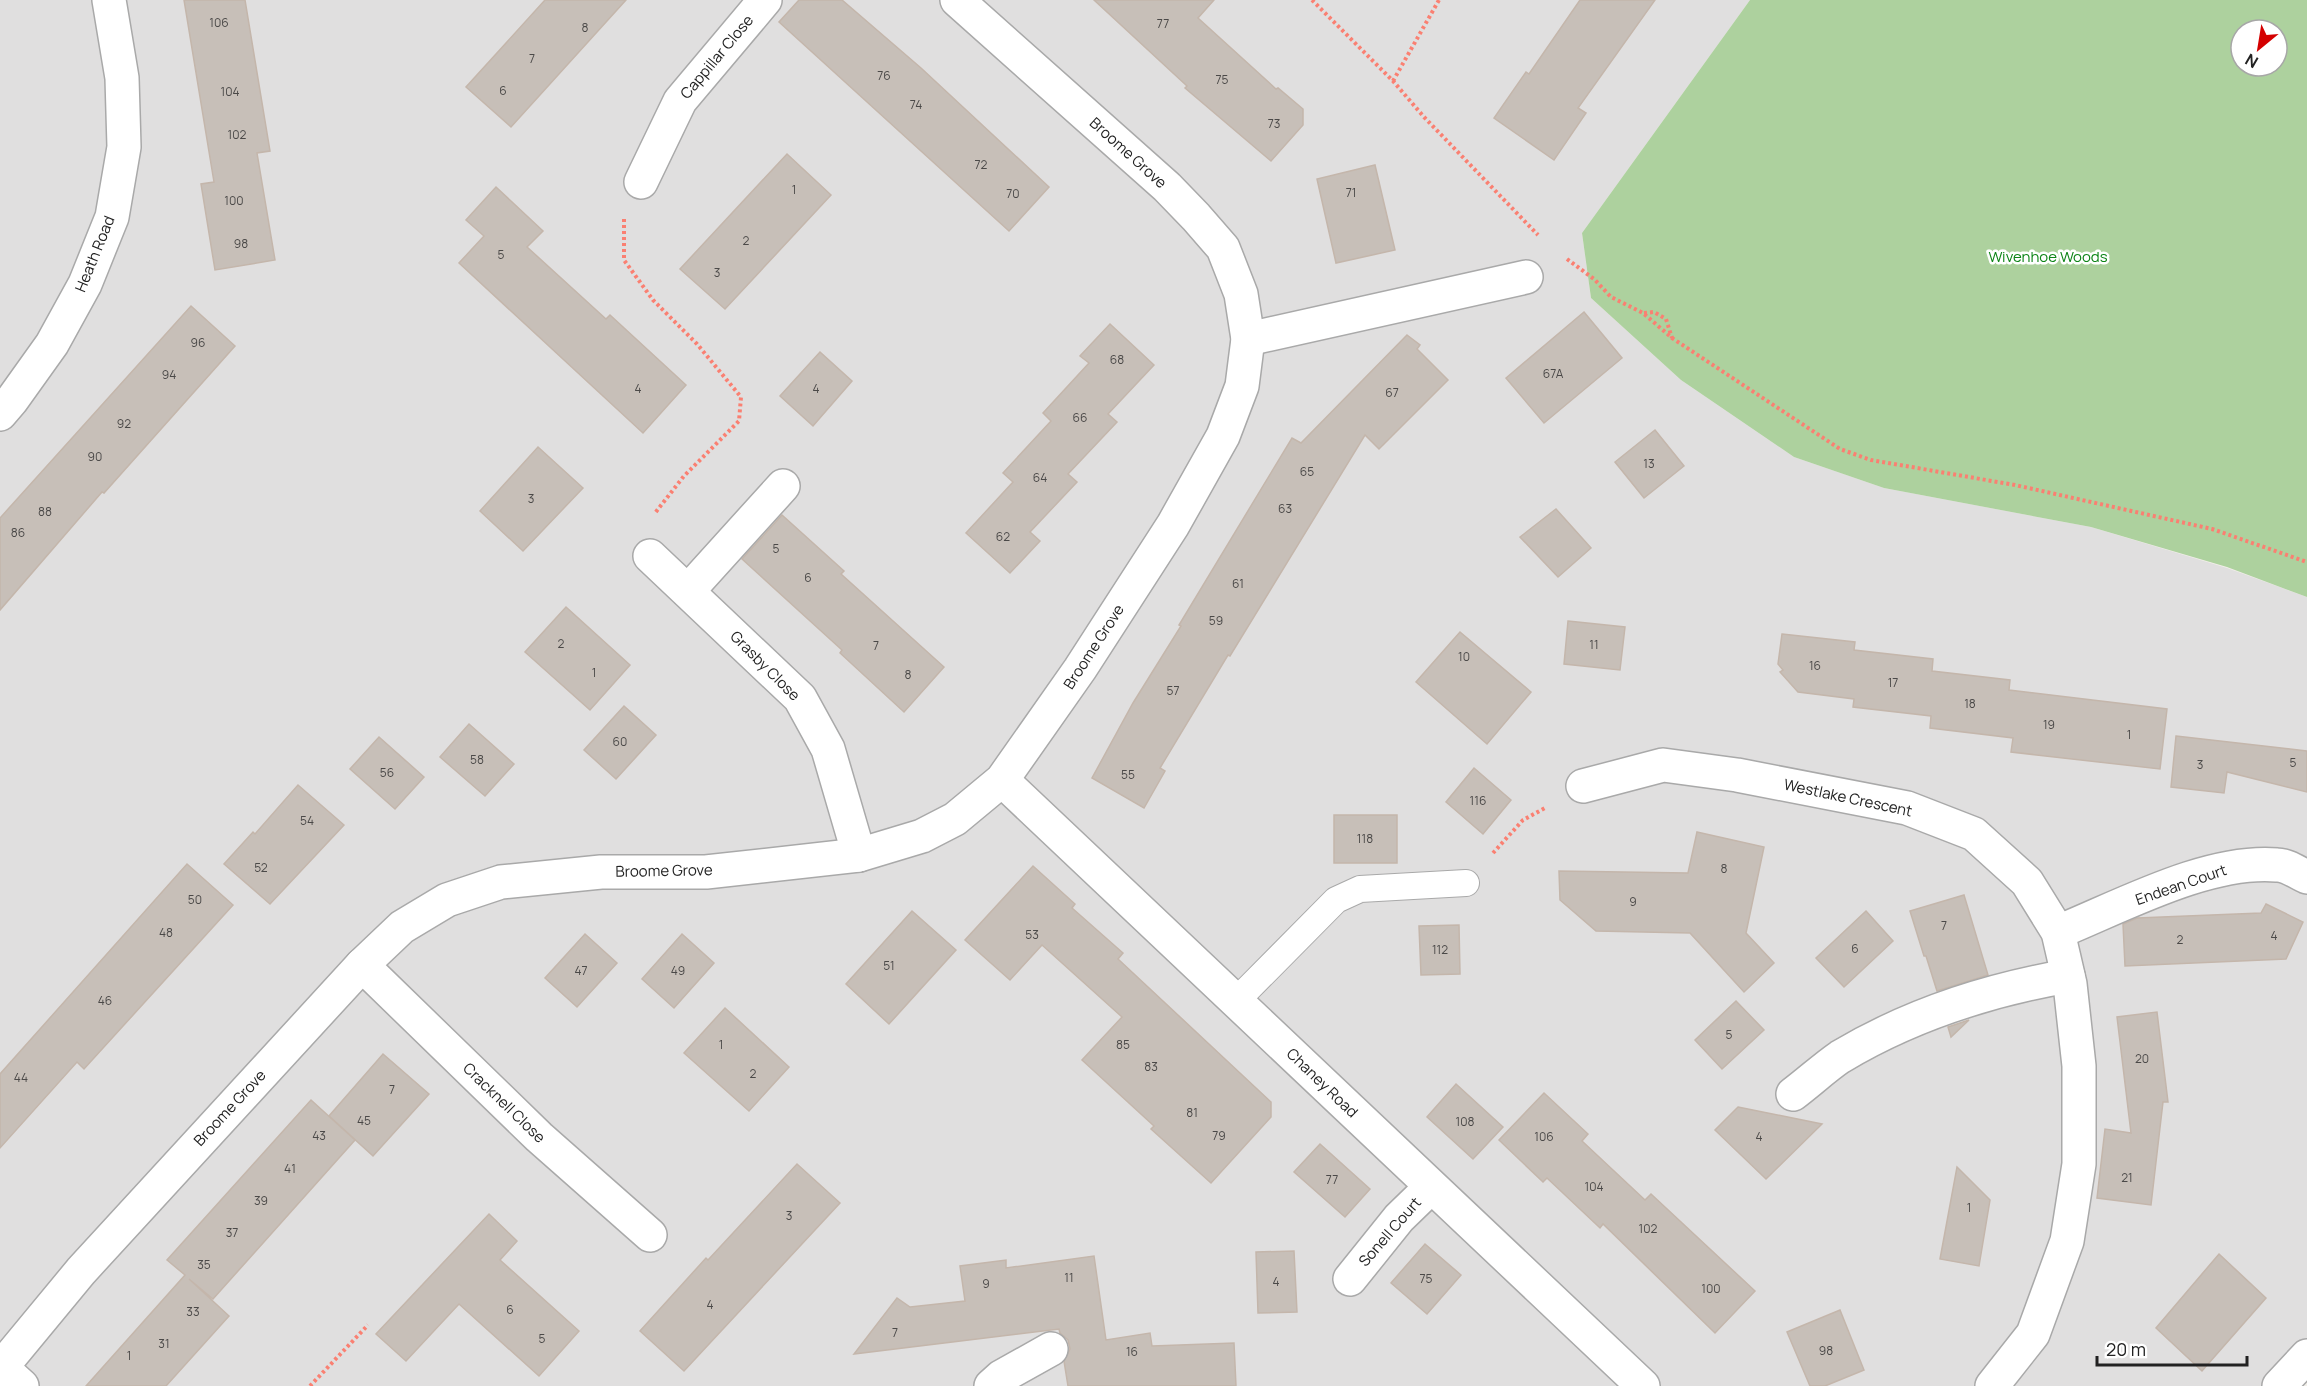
<svg xmlns="http://www.w3.org/2000/svg" width="2307" height="1386" viewBox="0 0 2307 1386" font-family="Manrope,sans-serif">
  <style>
    .residential { fill: #e0dfdf }
    .forest { fill: #add19e; fill-rule: evenodd }
    .building { fill: #c7bfb8; stroke: #c4b6ab; stroke-width: 1.5 }
    .lines { fill: none; stroke-linecap: round; stroke-linejoin: round }
    .lane-casing { stroke: #a9a9a9; stroke-width: 28 }
    .street-casing { stroke: #a9a9a9; stroke-width: 36 }
    .path { stroke: #fa8072; stroke-width: 4; stroke-dasharray: 3 3; stroke-linecap: butt }
    .lane { stroke: #fff; stroke-width: 26 }
    .street { stroke: #fff; stroke-width: 33 }
    .labels { text-anchor: middle; stroke-width: 5; stroke-linejoin: round; paint-order: stroke }
    .number-label { font-size: 12px; fill: #4b4948 }
    .street-label { font-size: 15px; fill: #222; stroke: #fff }
    .park-label { font-size: 15px; fill: #0c8416; stroke: #fff }
  </style>
  <rect width="100%" height="100%" fill="#f2efe9"/>
  <!-- residential -->
  <polygon class="residential" points="0,0 1750,0 1582,233 1591,298 1681,380 1794,457 1884,488 2091,527 2227,568 2307,597 2307,1375 2296,1386 0,1386"/>
  <!-- forest -->
  <path class="forest" d="M1750,0H2307V597L2227,567L2091,527L1884,488L1794,457L1681,380L1591,298L1582,233ZM2241,30H2277V66H2241Z"/>
  <!-- building -->
  <g class="building">
    <polygon points="184,0 245,0 270,151 257,153 275,260 215,270 201,184 214,182"/>
    <polygon points="545,0 626,0 511,127 466,87"/>
    <polygon points="799,0 842,0 921,68 1049,187 1009,231 779,22"/>
    <polygon points="1094,0 1214,0 1198,18 1276,89 1278,88 1303,109 1303,125 1271,161 1185,88 1187,86"/>
    <polygon points="1580,0 1655,0 1578,108 1586,113 1554,160 1494,118 1526,72 1529,74"/>
    <polygon points="787,154 831,195 725,309 680,269"/>
    <polygon points="1375,165 1395,250 1336,263 1317,179"/>
    <polygon points="496,187 543,231 527,247 606,319 610,315 686,385 643,433 459,263 484,236 466,220"/>
    <polygon points="191,306 235,346 104,493 102,492 0,610 0,518"/>
    <polygon points="1584,312 1622,358 1544,423 1506,378"/>
    <polygon points="1110,324 1154,365 1108,414 1117,422 1068,474 1077,482 1030,532 1040,541 1010,573 966,533 1013,482 1003,473 1051,421 1043,413 1089,363 1080,356"/>
    <polygon points="1407,335 1420,345 1417,349 1448,380 1379,449 1365,435 1230,656 1228,655 1160,768 1165,771 1144,808 1092,778 1133,703 1181,626 1179,625 1292,438 1301,443"/>
    <polygon points="820,352 852,381 813,426 780,396"/>
    <polygon points="1655,430 1684,466 1644,498 1615,462"/>
    <polygon points="538,447 583,488 523,551 480,511"/>
    <polygon points="1556,509 1591,548 1558,577 1520,537"/>
    <polygon points="782,515 844,571 841,574 944,667 904,712 840,653 842,650 742,559"/>
    <polygon points="566,607 630,665 590,710 525,652"/>
    <polygon points="1568,621 1625,627 1620,670 1564,664"/>
    <polygon points="1460,632 1531,692 1487,744 1416,682"/>
    <polygon points="1782,634 1855,642 1854,650 1933,659 1932,671 2010,680 2009,690 2167,709 2160,769 2011,752 2013,738 1930,728 1931,716 1853,707 1854,699 1798,692 1780,672 1783,670 1778,664"/>
    <polygon points="624,706 656,735 616,779 584,750"/>
    <polygon points="469,724 514,764 485,796 440,757"/>
    <polygon points="2176,736 2307,751 2307,792 2227,772 2224,793 2171,787"/>
    <polygon points="379,737 424,777 395,809 350,769"/>
    <polygon points="1474,768 1511,800 1483,834 1446,802"/>
    <polygon points="298,785 344,825 270,904 224,864 253,832 255,834"/>
    <rect x="1334" y="815" width="63" height="48"/>
    <polygon points="1697,832 1764,847 1746,933 1774,963 1744,992 1690,933 1596,931 1560,900 1559,871 1688,873"/>
    <polygon points="187,864 233,905 84,1069 77,1062 0,1148 0,1074"/>
    <polygon points="1033,866 1075,904 1072,908 1123,953 1118,959 1271,1102 1271,1117 1211,1183 1151,1129 1154,1126 1082,1060 1122,1017 1042,945 1010,980 965,940"/>
    <polygon points="1964,895 1988,975 1937,991 1926,956 1924,956 1910,911"/>
    <polygon points="2266,904 2303,922 2286,959 2125,966 2123,924 2137,918 2261,913"/>
    <polygon points="912,911 956,950 889,1024 846,984"/>
    <polygon points="1866,911 1893,941 1844,987 1816,958"/>
    <polygon points="1459,925 1460,974 1421,975 1419,926"/>
    <polygon points="585,934 617,963 577,1007 545,978"/>
    <polygon points="682,934 714,963 674,1008 642,979"/>
    <polygon points="1736,1001 1764,1030 1722,1069 1695,1040"/>
    <polygon points="725,1008 789,1067 749,1111 684,1053"/>
    <polygon points="2157,1012 2168,1102 2163,1102 2151,1205 2097,1198 2105,1129 2131,1133 2117,1017"/>
    <polygon points="1969,1020 1951,1037 1948,1027"/>
    <polygon points="383,1054 429,1094 373,1156 329,1116"/>
    <polygon points="1456,1084 1503,1127 1473,1159 1427,1117"/>
    <polygon points="1544,1093 1588,1134 1582,1141 1645,1200 1651,1194 1755,1291 1715,1333 1603,1224 1600,1228 1547,1178 1543,1182 1499,1140"/>
    <polygon points="311,1100 355,1140 213,1299 189,1279 229,1316 166,1386 86,1386 185,1275 167,1260"/>
    <polygon points="1738,1107 1822,1124 1766,1179 1715,1130"/>
    <polygon points="1320,1144 1370,1189 1345,1217 1294,1172"/>
    <polygon points="797,1164 840,1203 684,1371 640,1331 706,1258 708,1260"/>
    <polygon points="1957,1167 1990,1200 1979,1266 1940,1259"/>
    <polygon points="489,1214 517,1241 500,1260 579,1331 539,1376 459,1304 406,1361 376,1334"/>
    <polygon points="1425,1244 1461,1275 1427,1314 1391,1283"/>
    <polygon points="1294,1251 1297,1312 1258,1313 1256,1252"/>
    <polygon points="2219,1254 2266,1298 2202,1371 2156,1328"/>
    <polygon points="1094,1256 1106,1340 1150,1333 1152,1346 1234,1343 1236,1386 1068,1386 1064,1361 1070,1349 1068,1340 1060,1333 1059,1329 854,1354 897,1298 910,1307 965,1301 960,1266 1006,1260 1006,1268"/>
    <polygon points="1840,1310 1864,1370 1825,1386 1810,1386 1787,1332"/>
  </g>
  <g class="lines">
    <!-- lane casing -->
    <g class="lane-casing">
      <polyline id="lane" points="1235,1002 1336,900 1360,889 1466,883"/>
    </g>
    <!-- street casing -->
    <g class="street-casing">
      <g id="street">
        <polyline points="641,182 680,101 765,0"/>
        <polyline points="1248,339 1526,277"/>
        <polyline points="0,414 12,400 52,344 85,284 112,217 124,147 122,78 109,0"/>
        <polyline points="650,556 800,698 828,749 859,855"/>
        <polyline points="688,591 783,486"/>
        <polyline points="1002,780 1643,1386"/>
        <polyline points="1583,786 1663,765 1737,775 1907,808 1974,834 2027,882 2058,932 2070,984 2079,1066 2079,1164 2067,1241 2033,1334 1992,1386"/>
        <path d="M2058,932C2122,906 2208,859 2277,865C2287,865 2298,873 2307,877"/>
        <polyline points="362,965 539,1137 650,1235"/>
        <path d="M1793,1094C1809,1082 1824,1068 1840,1057C1910,1015 1988,990 2068,976"/>
        <polyline points="1350,1279 1399,1218 1431,1187"/>
        <polyline points="1,1367 22,1386"/>
        <polyline points="0,1369 81,1271 362,965 402,927 447,900 501,882 601,872 706,872 859,855 922,836 955,819 1002,780 1080,669 1173,525 1223,436 1242,386 1248,339 1241,294 1223,248 1196,217 1167,187 957,0"/>
        <polyline points="991,1386 1001,1377 1051,1349"/>
        <polyline points="2279,1386 2307,1356"/>
      </g>
    </g>
    <!-- path -->
    <g class="path">
      <polyline points="1312,0 1393,81 1424,117 1538,235"/>
      <polyline points="1393,81 1439,0"/>
      <polyline points="624,219 624,260 653,300 697,344 741,397 739,421 684,476 655,513"/>
      <polyline points="1567,259 1594,279 1611,297 1643,313 1672,338 1840,449 1871,460 2015,485 2212,529 2307,562"/>
      <polyline points="1644,313 1654,312 1666,319 1672,338"/>
      <polyline points="1493,853 1523,820 1545,808"/>
      <polyline points="310,1386 368,1325"/>
    </g>
    <!-- lane -->
    <use href="#lane" class="lane"/>
    <!-- street -->
    <use href="#street" class="street"/>
  </g>
  <g class="labels">
    <!-- number labels -->
    <g class="number-label">
      <text x="219" y="27">106</text>
      <text x="1163" y="28">77</text>
      <text x="585" y="32">8</text>
      <text x="532" y="63">7</text>
      <text x="884" y="80">76</text>
      <text x="1222" y="84">75</text>
      <text x="503" y="95">6</text>
      <text x="230" y="96">104</text>
      <text x="916" y="109">74</text>
      <text x="1274" y="128">73</text>
      <text x="237" y="139">102</text>
      <text x="981" y="169">72</text>
      <text x="794" y="194">1</text>
      <text x="1351" y="197">71</text>
      <text x="1013" y="198">70</text>
      <text x="234" y="205">100</text>
      <text x="746" y="245">2</text>
      <text x="241" y="248">98</text>
      <text x="501" y="259">5</text>
      <text x="717" y="277">3</text>
      <text x="198" y="347">96</text>
      <text x="1117" y="364">68</text>
      <text x="1553" y="378">67A</text>
      <text x="169" y="379">94</text>
      <text x="638" y="393">4</text>
      <text x="816" y="393">4</text>
      <text x="1392" y="397">67</text>
      <text x="1080" y="422">66</text>
      <text x="124" y="428">92</text>
      <text x="95" y="461">90</text>
      <text x="1649" y="468">13</text>
      <text x="1307" y="476">65</text>
      <text x="1040" y="482">64</text>
      <text x="531" y="503">3</text>
      <text x="1285" y="513">63</text>
      <text x="45" y="516">88</text>
      <text x="18" y="537">86</text>
      <text x="1003" y="541">62</text>
      <text x="776" y="553">5</text>
      <text x="808" y="582">6</text>
      <text x="1238" y="588">61</text>
      <text x="1216" y="625">59</text>
      <text x="561" y="648">2</text>
      <text x="1594" y="649">11</text>
      <text x="876" y="650">7</text>
      <text x="1464" y="661">10</text>
      <text x="1815" y="670">16</text>
      <text x="594" y="677">1</text>
      <text x="908" y="679">8</text>
      <text x="1893" y="687">17</text>
      <text x="1173" y="695">57</text>
      <text x="1970" y="708">18</text>
      <text x="2049" y="729">19</text>
      <text x="2129" y="739">1</text>
      <text x="620" y="746">60</text>
      <text x="477" y="764">58</text>
      <text x="2293" y="767">5</text>
      <text x="2200" y="769">3</text>
      <text x="387" y="777">56</text>
      <text x="1128" y="779">55</text>
      <text x="1478" y="805">116</text>
      <text x="307" y="825">54</text>
      <text x="1365" y="843">118</text>
      <text x="261" y="872">52</text>
      <text x="1724" y="873">8</text>
      <text x="195" y="904">50</text>
      <text x="1633" y="906">9</text>
      <text x="1944" y="930">7</text>
      <text x="166" y="937">48</text>
      <text x="1032" y="939">53</text>
      <text x="2274" y="940">4</text>
      <text x="2180" y="944">2</text>
      <text x="1855" y="953">6</text>
      <text x="1440" y="954">112</text>
      <text x="889" y="970">51</text>
      <text x="581" y="975">47</text>
      <text x="678" y="975">49</text>
      <text x="105" y="1005">46</text>
      <text x="1729" y="1039">5</text>
      <text x="721" y="1049">1</text>
      <text x="1123" y="1049">85</text>
      <text x="2142" y="1063">20</text>
      <text x="1151" y="1071">83</text>
      <text x="753" y="1078">2</text>
      <text x="21" y="1082">44</text>
      <text x="392" y="1094">7</text>
      <text x="1192" y="1117">81</text>
      <text x="364" y="1125">45</text>
      <text x="1465" y="1126">108</text>
      <text x="319" y="1140">43</text>
      <text x="1219" y="1140">79</text>
      <text x="1544" y="1141">106</text>
      <text x="1759" y="1141">4</text>
      <text x="290" y="1173">41</text>
      <text x="2127" y="1182">21</text>
      <text x="1332" y="1184">77</text>
      <text x="1594" y="1191">104</text>
      <text x="261" y="1205">39</text>
      <text x="1969" y="1212">1</text>
      <text x="789" y="1220">3</text>
      <text x="1648" y="1233">102</text>
      <text x="232" y="1237">37</text>
      <text x="204" y="1269">35</text>
      <text x="1069" y="1282">11</text>
      <text x="1426" y="1283">75</text>
      <text x="1276" y="1286">4</text>
      <text x="986" y="1288">9</text>
      <text x="1711" y="1293">100</text>
      <text x="710" y="1309">4</text>
      <text x="510" y="1314">6</text>
      <text x="193" y="1316">33</text>
      <text x="895" y="1337">7</text>
      <text x="542" y="1343">5</text>
      <text x="164" y="1348">31</text>
      <text x="1826" y="1355">98</text>
      <text x="1132" y="1356">16</text>
      <text x="129" y="1360">1</text>
    </g>
    <!-- street labels -->
    <g class="street-label">
      <text transform="translate(717 57) rotate(-50)" y="5">Cappillar Close</text>
      <text transform="translate(1128 153) rotate(42)" y="5">Broome Grove</text>
      <text transform="translate(95 254) rotate(-68)" y="5">Heath Road</text>
      <text transform="translate(1094 647) rotate(-57)" y="5">Broome Grove</text>
      <text transform="translate(765 666) rotate(45)" y="5">Grasby Close</text>
      <text transform="translate(1848 798) rotate(12)" y="5">Westlake Crescent</text>
      <text transform="translate(664 871) rotate(-1)" y="5">Broome Grove</text>
      <text transform="translate(2181 885) rotate(-19)" y="5">Endean Court</text>
      <text transform="translate(1322 1083) rotate(44)" y="5">Chaney Road</text>
      <text transform="translate(504 1103) rotate(44)" y="5">Cracknell Close</text>
      <text transform="translate(230 1108) rotate(-47)" y="5">Broome Grove</text>
      <text transform="translate(1390 1232) rotate(-49)" y="5">Sonell Court</text>
    </g>
    <!-- park labels -->
    <g class="park-label">
      <text x="2048" y="262">Wivenhoe Woods</text>
    </g>
  </g>
  <!-- north arrow -->
  <g transform="translate(2259 48) rotate(210)"><circle r="28" fill="#ffffff" stroke="#a7a7a7" stroke-width="1.5"/>
  <path d="M0-4.5L10 22L0 15L-10 22Z" fill="#d40000"/>
  <text y="-9" font-size="16" font-weight="bold" text-anchor="middle" fill="#222222">N</text>
  </g>
  <!-- scale -->
  <path d="M2097 1356v9h150v-9" fill="none" stroke="#222222" stroke-width="3"/>
  <text x="2106" y="1356" font-size="18" fill="#222222" stroke="#ffffff" stroke-width="4.5" paint-order="stroke">20 m</text>
</svg>
